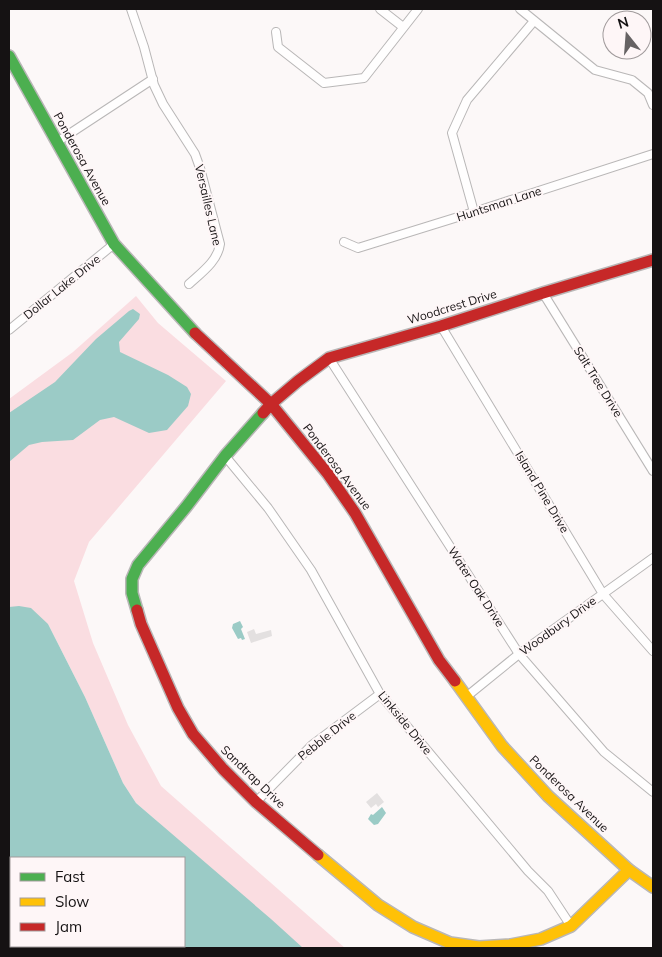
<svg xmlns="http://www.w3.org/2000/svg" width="662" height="957" viewBox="0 0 662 957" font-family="Mulish,sans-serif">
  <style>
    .green { fill: #fadde1 }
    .water { fill: #9bcbc6; fill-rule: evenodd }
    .building { fill: #e3e0e0 }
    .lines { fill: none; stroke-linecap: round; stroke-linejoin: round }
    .street-casing { stroke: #b9b7b7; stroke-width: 10 }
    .fast-casing { stroke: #b9b7b7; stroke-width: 14 }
    .slow-casing { stroke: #b9b7b7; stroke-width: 14 }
    .jam-casing { stroke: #b9b7b7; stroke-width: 14 }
    .street { stroke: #fffefe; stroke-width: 8 }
    .fast { stroke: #4caf50; stroke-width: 11 }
    .slow { stroke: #ffc107; stroke-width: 11 }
    .jam { stroke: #c62828; stroke-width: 11 }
    .labels { text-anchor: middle; stroke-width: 4; stroke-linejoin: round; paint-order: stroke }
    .street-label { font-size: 12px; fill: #151213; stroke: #fef6f7 }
  </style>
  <rect width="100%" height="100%" fill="#fcf8f8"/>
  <!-- green -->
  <polygon class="green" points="136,296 158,323 226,381 89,542 74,581 93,643 128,725 161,786 345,948 136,948 184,946 184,858 158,822 136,803 123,783 85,697 48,624 9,608 9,399 73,352"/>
  <!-- water -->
  <g class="water">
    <polygon points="133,309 140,314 139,319 119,342 120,352 168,375 187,387 191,394 188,406 167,430 149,433 114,417 100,420 73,440 42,442 29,445 9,462 9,413 55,382 96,339 129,311"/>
    <path d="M19,606L31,608L48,624L85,697L123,783L136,803L271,919L303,948H9V607ZM11,858H184V946H11Z"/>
    <polygon points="240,621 243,627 241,629 245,639 242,640 241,638 238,639 232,628 233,624"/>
    <polygon points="382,807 386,813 378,824 374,825 368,819 371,814 373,815"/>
  </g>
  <!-- building -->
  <g class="building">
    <polygon points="254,629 256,634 271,630 272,636 251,643 247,632"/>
    <polygon points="377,793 384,802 378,807 376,804 371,808 366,802"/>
  </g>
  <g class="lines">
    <!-- street casing -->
    <g class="street-casing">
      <g id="street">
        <path d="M131,9L144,47L154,85L163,104L195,154L200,168L220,244C218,261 201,273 189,284"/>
        <polyline points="380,9 403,27"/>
        <polyline points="520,9 595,70 632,80 648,93 653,105"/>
        <polyline points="276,32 278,47 324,83 364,78 418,9"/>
        <polyline points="57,142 153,79"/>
        <polyline points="474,212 452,133 467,100 534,21"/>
        <polyline points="344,242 358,248 474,212 653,154"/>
        <polyline points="543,293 653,471"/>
        <polyline points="441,326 603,594 653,651"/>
        <polyline points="9,330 114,244"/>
        <polyline points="329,358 519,654 604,752 653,792"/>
        <polyline points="225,456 268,508 311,570 380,694 528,871 548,891 571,926"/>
        <polyline points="466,697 519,654 653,558"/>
        <polyline points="256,802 312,745 380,694"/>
      </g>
    </g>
    <!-- fast casing -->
    <g class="fast-casing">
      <g id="fast">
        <polyline points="9,56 114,244 195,333"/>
        <polyline points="137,610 132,593 132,579 138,565 186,507 225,456 263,413"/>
      </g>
    </g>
    <!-- slow casing -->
    <g class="slow-casing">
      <g id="slow">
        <polyline points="455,681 502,746 548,796 629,870 653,887"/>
        <polyline points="318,855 378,905 413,927 450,943 479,947 510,945 541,939 571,926 629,870"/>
      </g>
    </g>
    <!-- jam casing -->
    <g class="jam-casing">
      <g id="jam">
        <polyline points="195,333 271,404 328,474 355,513 439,660 455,681"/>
        <polyline points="263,413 271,404 298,381 329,358 441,326 543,293 653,260"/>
        <polyline points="137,610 141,624 178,708 193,734 223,769 256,802 318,855"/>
      </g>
    </g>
    <!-- street -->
    <use href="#street" class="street"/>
    <!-- fast -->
    <use href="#fast" class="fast"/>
    <!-- slow -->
    <use href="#slow" class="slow"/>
    <!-- jam -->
    <use href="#jam" class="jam"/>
  </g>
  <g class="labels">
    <!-- street labels -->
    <g class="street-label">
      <text transform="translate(82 159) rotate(61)" y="4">Ponderosa Avenue</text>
      <text transform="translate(499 204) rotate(-18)" y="4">Huntsman Lane</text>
      <text transform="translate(208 205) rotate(77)" y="4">Versailles Lane</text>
      <text transform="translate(62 287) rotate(-39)" y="4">Dollar Lake Drive</text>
      <text transform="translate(452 307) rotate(-17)" y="4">Woodcrest Drive</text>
      <text transform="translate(598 382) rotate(58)" y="4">Salt Tree Drive</text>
      <text transform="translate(337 467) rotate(53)" y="4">Ponderosa Avenue</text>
      <text transform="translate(542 492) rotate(59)" y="4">Island Pine Drive</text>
      <text transform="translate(476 587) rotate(57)" y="4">Water Oak Drive</text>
      <text transform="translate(558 626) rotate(-36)" y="4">Woodbury Drive</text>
      <text transform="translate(405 723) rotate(51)" y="4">Linkside Drive</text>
      <text transform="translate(327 736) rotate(-39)" y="4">Pebble Drive</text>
      <text transform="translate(253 777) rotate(44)" y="4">Sandtrap Drive</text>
      <text transform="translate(569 794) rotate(44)" y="4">Ponderosa Avenue</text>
    </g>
  </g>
  <!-- border -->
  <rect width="662" height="957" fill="none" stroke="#151213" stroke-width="20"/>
  <!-- legend -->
  <rect x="10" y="857" width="175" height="90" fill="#fef6f7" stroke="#a19b9c"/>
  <rect x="20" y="873" width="25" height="8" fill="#4caf50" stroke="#a19b9c"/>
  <text x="55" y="882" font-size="15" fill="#151213">Fast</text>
  <rect x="20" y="898" width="25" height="8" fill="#ffc107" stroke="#a19b9c"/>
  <text x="55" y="907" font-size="15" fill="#151213">Slow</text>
  <rect x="20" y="923" width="25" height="8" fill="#c62828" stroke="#a19b9c"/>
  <text x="55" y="932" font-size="15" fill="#151213">Jam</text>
  <!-- north arrow -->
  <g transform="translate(627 35) rotate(343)"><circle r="24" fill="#fef6f7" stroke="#a19b9c"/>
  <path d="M0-4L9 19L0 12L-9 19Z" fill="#666263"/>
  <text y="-8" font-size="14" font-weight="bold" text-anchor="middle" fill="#151213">N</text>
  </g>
</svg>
